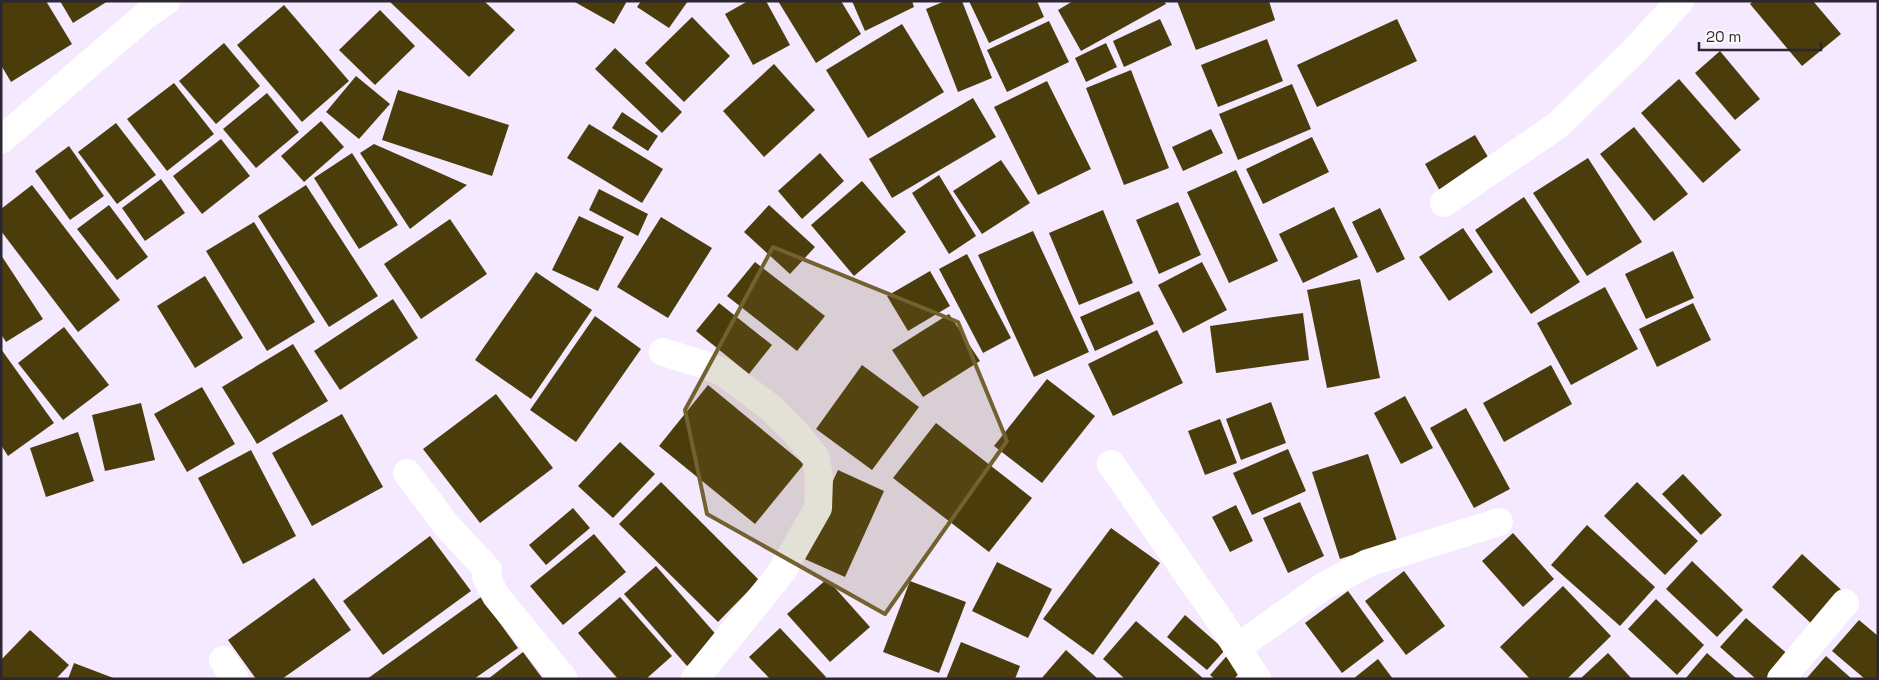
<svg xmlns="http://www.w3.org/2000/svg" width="1879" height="680" font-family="'Space Grotesk',sans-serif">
  <rect width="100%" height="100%" fill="#f4e9fe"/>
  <g fill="#4b3d0b">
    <polygon points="1,1 46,1 72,44 11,82 1,65"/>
    <polygon points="60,1 108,1 73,23"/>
    <polygon points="389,1 484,1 515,30 469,77"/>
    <polygon points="573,1 627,1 614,24"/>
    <polygon points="641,1 688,1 669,28 637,7"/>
    <polygon points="748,1 766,1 790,45 753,65 725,14"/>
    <polygon points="778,1 841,1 861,34 816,63"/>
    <polygon points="852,1 912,1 914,7 865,31"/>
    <polygon points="945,1 962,1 992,78 958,92 926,9"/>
    <polygon points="969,1 1037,1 1044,17 989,43"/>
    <polygon points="1073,1 1164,1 1166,4 1081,51 1058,10"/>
    <polygon points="1177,1 1269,1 1275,20 1196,50"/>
    <polygon points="1753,1 1813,1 1841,34 1802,66 1750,4"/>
    <polygon points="284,5 349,81 302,122 237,45"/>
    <polygon points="380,10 415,46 375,85 339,50"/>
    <polygon points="692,17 730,56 684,102 645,63"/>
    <polygon points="1160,19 1172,45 1124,67 1113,41"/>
    <polygon points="1397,19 1417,61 1317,107 1297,65"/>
    <polygon points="1049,21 1069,62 1007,92 987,50"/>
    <polygon points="902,24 944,92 868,138 826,70"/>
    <polygon points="1267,39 1283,81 1218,107 1201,65"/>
    <polygon points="224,43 260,86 216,124 179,81"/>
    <polygon points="1106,43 1117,67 1086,82 1075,58"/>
    <polygon points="615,48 682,112 662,133 595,69"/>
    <polygon points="1720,51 1760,99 1735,120 1695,73"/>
    <polygon points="774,64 815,110 764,157 723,111"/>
    <polygon points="1131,70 1169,168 1124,185 1086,88"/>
    <polygon points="356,76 390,104 359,139 326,112"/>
    <polygon points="1679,79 1741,150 1703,183 1641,113"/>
    <polygon points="1047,81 1091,169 1038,195 994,107"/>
    <polygon points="174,83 214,134 167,171 127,119"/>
    <polygon points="1292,84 1311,129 1238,160 1219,114"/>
    <polygon points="398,90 509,125 492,176 382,140"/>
    <polygon points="267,93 299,132 256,168 223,129"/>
    <polygon points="973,98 996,137 892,198 869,159"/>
    <polygon points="622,112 658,136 648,151 612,128"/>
    <polygon points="321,121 344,147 304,182 281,156"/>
    <polygon points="116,123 156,175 117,204 78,152"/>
    <polygon points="589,124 663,169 642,203 567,158"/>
    <polygon points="1634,127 1688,194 1654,221 1600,154"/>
    <polygon points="1211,129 1223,153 1183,171 1172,147"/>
    <polygon points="1475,135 1491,162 1440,191 1425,164"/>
    <polygon points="1312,137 1329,172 1263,204 1246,169"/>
    <polygon points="221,139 250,176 202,214 173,176"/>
    <polygon points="374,144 467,185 410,229 360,153"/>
    <polygon points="69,146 104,196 70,220 35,171"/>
    <polygon points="352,153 398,225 359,249 314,178"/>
    <polygon points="820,153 844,181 802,219 778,191"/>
    <polygon points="1588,158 1642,242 1587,276 1533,193"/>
    <polygon points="1001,160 1030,203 982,234 953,191"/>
    <polygon points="1236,170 1278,261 1229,283 1187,192"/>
    <polygon points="939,175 976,236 949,254 912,193"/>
    <polygon points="161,179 185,213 145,241 122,208"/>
    <polygon points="862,181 906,232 854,276 811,225"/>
    <polygon points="32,185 120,300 78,332 1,231 1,209"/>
    <polygon points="306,185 378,296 329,327 258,216"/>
    <polygon points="599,189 648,214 638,236 589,210"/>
    <polygon points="1524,197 1580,282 1531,314 1475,230"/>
    <polygon points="1178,202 1201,255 1159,274 1136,220"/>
    <polygon points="109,205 148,257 117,280 77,229"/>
    <polygon points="769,205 815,247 790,274 744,232"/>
    <polygon points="1334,207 1358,257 1303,283 1279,234"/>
    <polygon points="1380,208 1405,259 1377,273 1352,222"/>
    <polygon points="1103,210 1133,283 1079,305 1049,233"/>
    <polygon points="579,216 624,237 598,291 552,270"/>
    <polygon points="661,217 712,248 668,318 617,287"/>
    <polygon points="450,219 487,274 421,319 384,264"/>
    <polygon points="254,222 315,322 267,351 206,251"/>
    <polygon points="1463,228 1493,272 1449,301 1419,257"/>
    <polygon points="1033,231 1089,352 1034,377 978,255"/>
    <polygon points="1673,251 1694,298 1646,319 1625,274"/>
    <polygon points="967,254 1011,338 983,353 939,269"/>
    <polygon points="1,255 43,319 6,342 1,334"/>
    <polygon points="755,262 825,316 797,351 727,296"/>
    <polygon points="1202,262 1227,310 1183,333 1158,285"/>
    <polygon points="930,271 950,306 908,331 887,296"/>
    <polygon points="536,272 592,310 531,399 475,360"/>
    <polygon points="205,276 243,338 195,368 157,306"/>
    <polygon points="1360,279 1380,378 1327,388 1307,290"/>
    <polygon points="1605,287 1638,349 1571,385 1537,323"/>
    <polygon points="1139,291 1154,324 1095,351 1080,317"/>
    <polygon points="393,299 418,338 340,390 314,351"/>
    <polygon points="719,303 772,345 749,374 696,331"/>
    <polygon points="1693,303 1711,340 1657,367 1639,329"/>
    <polygon points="1303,313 1309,360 1216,373 1210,326"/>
    <polygon points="949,314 980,361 923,397 892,350"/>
    <polygon points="595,316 641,349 576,442 530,410"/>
    <polygon points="64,327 109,385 63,420 18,363"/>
    <polygon points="1157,330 1183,383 1113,416 1088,364"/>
    <polygon points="293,344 328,401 257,444 222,387"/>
    <polygon points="1,349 54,423 8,456 1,445"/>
    <polygon points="862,365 919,407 872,470 816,429"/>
    <polygon points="1551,365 1572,404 1504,442 1483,403"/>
    <polygon points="1047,379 1095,416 1042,483 994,446"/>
    <polygon points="708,385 804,464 755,524 659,446"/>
    <polygon points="202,387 235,444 187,472 154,414"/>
    <polygon points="496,394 553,468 480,523 423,449"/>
    <polygon points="1405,396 1433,448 1401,464 1374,413"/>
    <polygon points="1271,402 1286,443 1241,460 1226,419"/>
    <polygon points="141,403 155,460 105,471 92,415"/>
    <polygon points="1466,408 1510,489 1474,508 1430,428"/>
    <polygon points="342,414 383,487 312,526 272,453"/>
    <polygon points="1220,419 1237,463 1205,475 1188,431"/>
    <polygon points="936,423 1032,498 989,552 893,478"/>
    <polygon points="78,432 94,481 46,497 30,448"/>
    <polygon points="620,442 655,474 613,518 578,486"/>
    <polygon points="1288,449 1306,491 1252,515 1233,473"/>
    <polygon points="251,450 296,536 243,564 198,478"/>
    <polygon points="1368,454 1397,541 1340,559 1312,472"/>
    <polygon points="838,470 884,491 845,577 798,556"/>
    <polygon points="1683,474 1722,515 1701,535 1662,494"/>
    <polygon points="661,482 759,580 718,622 619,524"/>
    <polygon points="1637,482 1698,541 1665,575 1604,516"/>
    <polygon points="1300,502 1324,556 1288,573 1263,518"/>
    <polygon points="1236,505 1253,541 1230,552 1212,517"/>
    <polygon points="573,508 590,528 546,565 529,545"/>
    <polygon points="1587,525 1655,587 1620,626 1551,565"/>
    <polygon points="1111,528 1160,563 1093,655 1043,619"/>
    <polygon points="1513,533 1554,579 1523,607 1482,561"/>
    <polygon points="594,534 626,572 563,625 530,586"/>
    <polygon points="430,536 471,591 383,655 343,601"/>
    <polygon points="1802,554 1848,596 1817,629 1772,587"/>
    <polygon points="1692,561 1743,610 1717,637 1666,589"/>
    <polygon points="997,562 1052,589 1028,638 972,611"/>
    <polygon points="656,566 719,638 687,666 624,594"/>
    <polygon points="1404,571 1445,626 1406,655 1365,601"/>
    <polygon points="314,578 351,630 282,679 256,679 228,640"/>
    <polygon points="827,579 870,627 830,662 787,614"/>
    <polygon points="910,581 966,602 939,673 883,652"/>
    <polygon points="1563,586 1611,636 1567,679 1530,679 1500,647"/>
    <polygon points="1348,591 1384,641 1342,673 1305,623"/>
    <polygon points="481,597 518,648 474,679 367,679"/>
    <polygon points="620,597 672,656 646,679 618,679 578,633"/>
    <polygon points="1656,599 1704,645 1677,675 1628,629"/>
    <polygon points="1185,615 1225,650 1207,670 1167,637"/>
    <polygon points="1746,618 1791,657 1772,679 1756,679 1720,647"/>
    <polygon points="1859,620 1878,636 1878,679 1865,679 1832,651"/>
    <polygon points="1136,621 1204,679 1125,679 1103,659"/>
    <polygon points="780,628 826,677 824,679 770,679 749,657"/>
    <polygon points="30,630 69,665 56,679 1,679 1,660"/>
    <polygon points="961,642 1020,666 1015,679 946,679"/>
    <polygon points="1066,650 1098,679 1041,679"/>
    <polygon points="1231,651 1247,664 1234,679 1215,679 1210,675"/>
    <polygon points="523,652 543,679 488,679"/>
    <polygon points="1608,653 1632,679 1580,679"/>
    <polygon points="1707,653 1737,679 1685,679"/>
    <polygon points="1826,656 1852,679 1806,679"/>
    <polygon points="1378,659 1393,679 1353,679"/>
    <polygon points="74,663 116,679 68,679"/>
  </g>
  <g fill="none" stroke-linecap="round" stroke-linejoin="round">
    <g stroke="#fff" stroke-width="28">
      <polyline points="1,140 146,15 166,1"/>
      <polyline points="1444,203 1558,125 1633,52 1680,1"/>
      <polyline points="663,352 708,366 724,373 770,407 797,434 816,458 819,478 818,508 781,573 695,679"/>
      <polyline points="1111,464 1221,622 1257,679"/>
      <polyline points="407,473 447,526 488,570 486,577 496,596 564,679"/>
      <polyline points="1237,648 1324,586 1368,563 1499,522"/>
      <polyline points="223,660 235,679"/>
      <polyline points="1781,679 1845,603"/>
    </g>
  </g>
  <path fill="#736230" fill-opacity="0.2" stroke="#736230" stroke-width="4" stroke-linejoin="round" d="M773,247L958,322L1007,441L885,614L707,514L685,410Z"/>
  <rect width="1879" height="680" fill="none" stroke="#2d2633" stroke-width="5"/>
  <path d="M1699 42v8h122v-8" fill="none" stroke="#2d2633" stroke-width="2.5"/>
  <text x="1706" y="42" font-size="15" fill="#2d2633" stroke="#fbfbfb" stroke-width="4" paint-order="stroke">20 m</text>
</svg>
